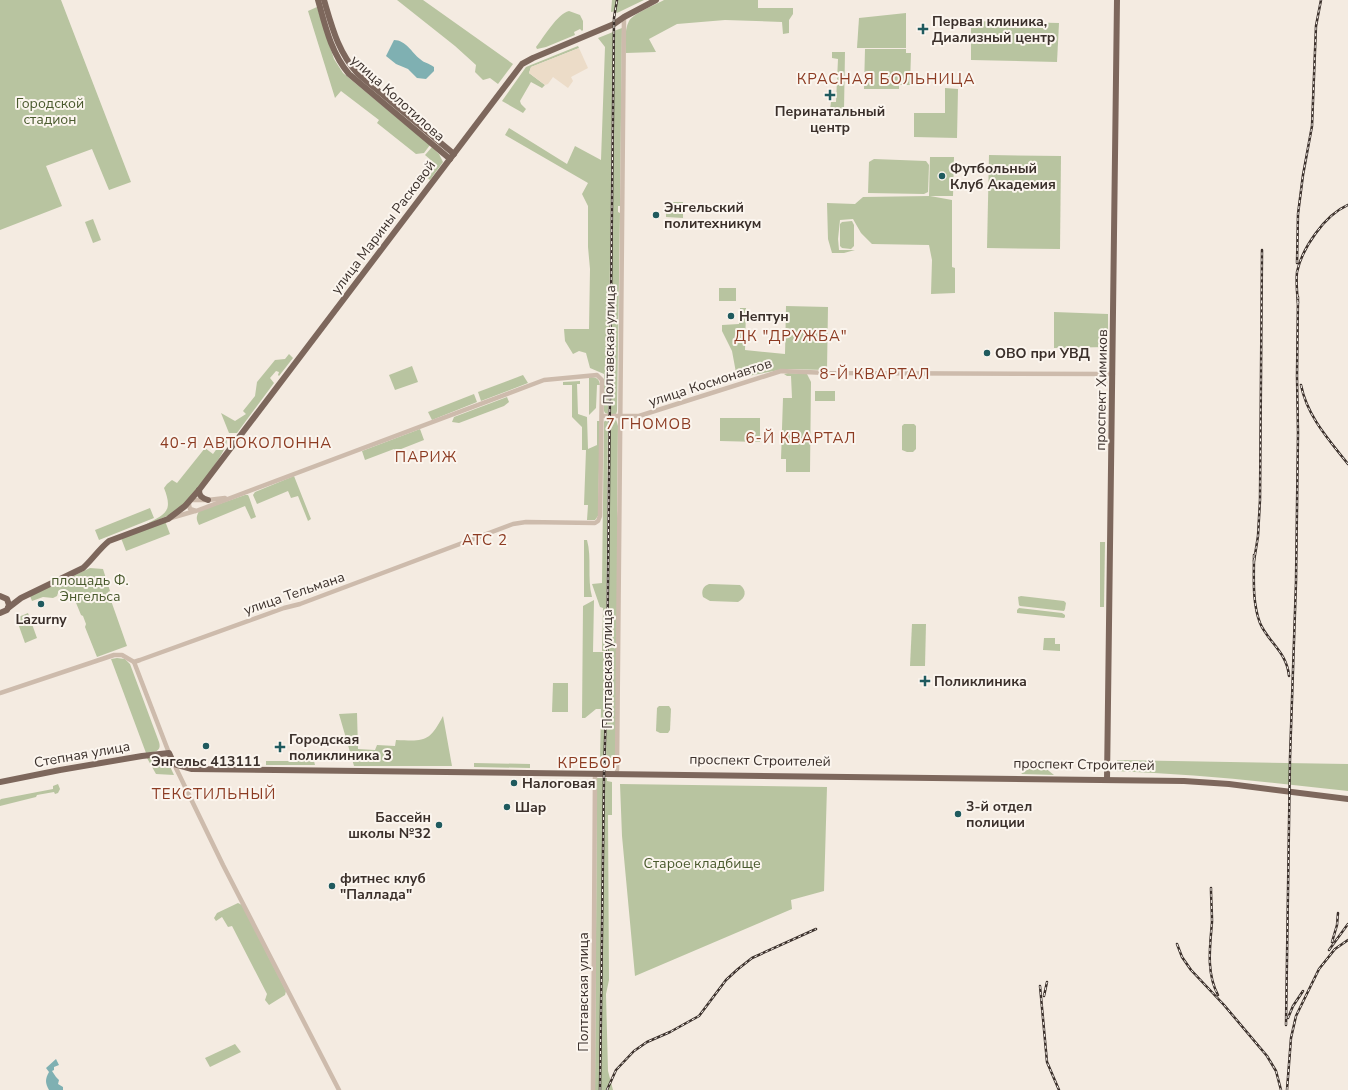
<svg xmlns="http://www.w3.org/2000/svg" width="1348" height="1090" font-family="'Nunito Sans',sans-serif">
  <rect width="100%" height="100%" fill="#f4ebe1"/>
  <g fill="#b8c4a0">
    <polygon points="0,0 61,0 131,182 109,190 92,149 46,166 62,206 0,230"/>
    <polygon points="397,0 423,0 513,64 498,84 490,78 483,80 475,72 476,65 455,46"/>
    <polygon points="612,0 644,0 617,13 616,11 611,12"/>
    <path d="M664,0H758V8H793V14L789,20V33L783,34L782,22L725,20L677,24L649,39L656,52L626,53C626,43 624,30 629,21C634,13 655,5 664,0Z"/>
    <polygon points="317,7 334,59 343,73 430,145 424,153 416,154 377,123 379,120 341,91 335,98 308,11"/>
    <path d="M569,11L580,15L583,21V30L582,31L580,29L574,32L575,35L546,47L537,49L536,47C544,37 557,14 569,11Z"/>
    <polygon points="906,13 906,48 857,48 859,18"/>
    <polygon points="971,21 1059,23 1057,62 971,60"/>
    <polygon points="622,28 620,206 618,206 618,212 620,213 617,411 616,414 610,414 614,31"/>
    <polygon points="613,32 608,414 605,413 604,411 604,374 590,368 586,353 579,351 573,354 565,341 564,329 589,329 590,269 588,247 588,206 582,194 588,183 505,135 509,128 567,164 575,146 601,160 605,47 598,38"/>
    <polygon points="578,46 579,48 531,67 529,73 545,85 542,88 531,82 520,101 521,104 526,109 523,113 502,101 526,67"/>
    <polygon points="865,49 906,49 906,53 911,53 910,85 899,85 899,89 864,89"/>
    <polygon points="832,52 845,52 844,110 830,110 831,102 836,102 838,59 832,58"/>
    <polygon points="945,88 958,89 957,138 914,137 914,113 945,113"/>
    <polygon points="432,147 439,154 443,162 430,180 422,173 432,161 425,155"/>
    <polygon points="989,155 1061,156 1060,249 987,248"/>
    <polygon points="930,157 954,157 953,196 929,196"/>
    <polygon points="874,159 926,161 929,165 928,192 924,194 868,193 869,162"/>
    <polygon points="930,196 952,200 952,267 955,268 955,293 931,294 932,260 929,245 872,244 861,233 853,219 840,220 838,239 831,239 838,239 839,250 855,250 844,253 832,253 828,239 827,203 855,204 863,197"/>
    <polygon points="672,202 683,202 683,218 666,217 666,205 672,205"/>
    <polygon points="93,219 101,240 93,243 85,222"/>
    <polygon points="852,221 854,225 854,246 851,249 842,248 840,246 840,224 842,222"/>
    <rect x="719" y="288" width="17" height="13"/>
    <polygon points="786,306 828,307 827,370 785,369 737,378 732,351 722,331 722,325 739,324 740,308 746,308 745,350 785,354"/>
    <polygon points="1054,312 1108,314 1108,347 1054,348"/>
    <polygon points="289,354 293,358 279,376 278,375 279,372 276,371 270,378 274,383 237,433 229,433 221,413 235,421 246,414 243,411 255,396 257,382 275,360 285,359"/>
    <polygon points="412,366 418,382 395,390 389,375"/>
    <polygon points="788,373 807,374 811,382 810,472 786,472 786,459 781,459 783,398 792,398 791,376 787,376 784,374"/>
    <polygon points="523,375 528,383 481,401 478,392"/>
    <path d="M589,377C596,377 599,378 600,385H597L596,408L589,415Z"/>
    <polygon points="580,381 580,384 577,384 578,414 587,417 588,449 597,445 597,421 600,421 598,516 595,520 587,520 588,505 584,505 586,450 582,450 582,427 572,417 572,385 563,385 563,382"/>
    <rect x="815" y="391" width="20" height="10"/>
    <polygon points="474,394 477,402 432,420 428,412"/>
    <polygon points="507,397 509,402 504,406 459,423 452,422 454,417"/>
    <polygon points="720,418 760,418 760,442 720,441"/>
    <polygon points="606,419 608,419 606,651 602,651 603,608 600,607 592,584 602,583 604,422"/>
    <polygon points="610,419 616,419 618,426 617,511 618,518 616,758 606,758"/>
    <polygon points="904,424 914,424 916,426 916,449 913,452 907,452 902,450 902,426"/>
    <polygon points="420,429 424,440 396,451 394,449 365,460 362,451"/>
    <path d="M226,436C227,440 227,442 226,445C222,458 191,498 181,507C170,516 158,520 145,525C164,514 174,513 164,488L167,484L172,480L177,483L205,448L213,454Z"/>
    <polygon points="294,476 311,519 308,521 298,496 291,498 288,491 257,504 253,495 255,492"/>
    <path d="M245,495H248L249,497L256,517L251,519L245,506L199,525C196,519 196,517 199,511Z"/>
    <polygon points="150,508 154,518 99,540 95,530"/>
    <polygon points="165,521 170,534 126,551 121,538"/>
    <path d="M584,540H587C592,558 587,578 592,597H584Z"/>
    <polygon points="1100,542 1105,542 1104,607 1100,607"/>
    <polygon points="90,568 103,569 110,591 108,592 127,646 97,657 85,627 86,624 83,616 81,615 72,593 64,589 59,590 57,596 53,598 43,597 32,601 30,596"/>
    <path d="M709,584L740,585C747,590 746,598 738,602L710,601L703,597C701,591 703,586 709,584Z"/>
    <polygon points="1021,596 1064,601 1066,603 1065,609 1064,611 1020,606 1019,605 1018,597"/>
    <polygon points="594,600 593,652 606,652 604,759 600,759 601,709 596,709 585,718 582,718 583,606"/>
    <polygon points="1019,608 1062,613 1065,615 1065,617 1064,618 1017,613 1017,610"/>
    <polygon points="28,613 37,638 25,643 16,618"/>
    <polygon points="912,624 926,624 925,666 910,666"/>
    <polygon points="1044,638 1055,638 1055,644 1060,644 1060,651 1043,650"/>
    <path d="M117,658L125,659L130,664L159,742C162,752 154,752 146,753L111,659Z"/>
    <polygon points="553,683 568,683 568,712 552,712"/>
    <polygon points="659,706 669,706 671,709 670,730 668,733 660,733 656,731 657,708"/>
    <path d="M357,713L358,749L375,750L377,745L395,746L396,740C424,741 429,743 443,716L452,766H354L339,714Z"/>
    <polygon points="155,757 161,757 167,760 174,775 156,774 147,758"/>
    <path d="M1117,760L1348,764V791C1270,782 1193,774 1115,771Z"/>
    <polygon points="266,761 314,761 315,765 266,765"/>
    <polygon points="474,763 530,764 530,768 474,767"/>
    <polygon points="1031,767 1044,767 1054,775 1021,774"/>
    <polygon points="597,778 607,778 607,781 612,782 612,815 608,815 609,980 606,994 608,1071 613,1090 595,1090"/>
    <polygon points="58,784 60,789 58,793 55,794 54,792 37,795 36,797 0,806 0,800 1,799 53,789 53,786"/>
    <polygon points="620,784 827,787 824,891 791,900 792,909 635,976 622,836"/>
    <polygon points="238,903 242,905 286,991 285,995 269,1005 265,1000 267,994 232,926 228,927 222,917 216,921 214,918 217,913"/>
    <polygon points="235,1044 241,1052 210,1067 205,1058"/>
  </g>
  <polygon fill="#ecdcc8" points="579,48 588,68 571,77 573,81 568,88 553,77 548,84 545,85 529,73 531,67"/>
  <g fill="#7fb0b2">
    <path d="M394,40C406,40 412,53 420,59C424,63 429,63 434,67V71L426,79L417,78L408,69L396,64L386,56Z"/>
    <path d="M56,1059L59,1065L54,1067V1070L52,1071L56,1077L59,1080L58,1084L63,1087V1090H49C45,1083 45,1079 49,1072L46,1068Z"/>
  </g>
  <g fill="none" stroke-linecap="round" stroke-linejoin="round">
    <g stroke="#cdbbac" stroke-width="4.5">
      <polyline points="602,416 639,416 781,371 828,373 1113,374"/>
      <polyline points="191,500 208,500 225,498"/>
      <polyline points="171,518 195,511"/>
      <polyline points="134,662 169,753"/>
      <polyline points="0,693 114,655 122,655 134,662 140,660 284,608 300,604 513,524 526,522 595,523 598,521 600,516 602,380 597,375 544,380 196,511 190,509 189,505 189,502"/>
      <polyline points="174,764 223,865 339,1090"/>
      <polyline points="617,770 624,17"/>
      <polyline points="593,1090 595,774"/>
    </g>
    <g stroke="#7d675c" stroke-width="6">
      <path d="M318,0C325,25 331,53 349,74L450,159"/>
      <path d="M324,0C332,27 338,52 358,74L454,154"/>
      <path d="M199,490C199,496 202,498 208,500"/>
      <polyline points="0,596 7,599 9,605 7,610 0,613"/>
      <path d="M8,608L21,598L83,568C92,560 99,549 109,541L168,519L185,506L199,490L522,64L533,58L614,24L624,17L656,0"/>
      <polyline points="1107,780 1117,0"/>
      <polyline points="0,782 60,770 142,756 169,753 174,764 192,769 1184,781 1229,784 1348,799"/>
    </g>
    <defs>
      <g id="rail">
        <polyline points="1297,263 1298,214 1303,175 1312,126 1316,26 1321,0"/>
        <path d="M1298,303C1297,293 1296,282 1297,272C1302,248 1325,215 1348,205"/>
        <path d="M1301,385C1307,416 1329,440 1348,464"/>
        <path d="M1254,555C1254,577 1252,602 1260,623C1268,642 1287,652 1289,676"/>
        <polyline points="1254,561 1258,536 1260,500 1262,250"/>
        <path d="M1211,888C1211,899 1212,911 1212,922C1210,946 1206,973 1218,995"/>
        <polyline points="1332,942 1337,925 1338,913"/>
        <polyline points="1177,944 1182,957 1191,970 1224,1005 1267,1056 1276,1071 1281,1090"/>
        <polyline points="1329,950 1348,924"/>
        <polyline points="1040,986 1047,1062 1059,1090"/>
        <polyline points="1044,996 1047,982"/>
        <polyline points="1288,1018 1293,1006 1303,991"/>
        <polyline points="1286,1025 1290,758 1296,582 1298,433 1297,376 1298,297"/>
        <polyline points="600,1090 604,775 607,675 614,18 617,0"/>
        <polyline points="607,1090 616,1070 634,1051 647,1042 670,1032 699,1016 726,980 738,969 752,958 816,929"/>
        <polyline points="1287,1090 1291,1038 1296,1016 1319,969 1335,949 1348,940"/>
      </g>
    </defs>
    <use href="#rail" stroke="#3b302b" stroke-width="2.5"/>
    <use href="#rail" stroke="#fbf5ee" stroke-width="1" stroke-dasharray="3" stroke-linecap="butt"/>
  </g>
  <g fill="#1f5a5e" stroke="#fbf5ee" stroke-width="1.5">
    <path d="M921 23h4v4h4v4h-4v4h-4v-4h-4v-4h4z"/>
    <path d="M828 89h4v4h4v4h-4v4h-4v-4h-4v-4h4z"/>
    <circle cx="942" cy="176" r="4"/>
    <circle cx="656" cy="215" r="4"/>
    <circle cx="731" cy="316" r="4"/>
    <circle cx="987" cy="353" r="4"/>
    <circle cx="41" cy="604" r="4"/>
    <path d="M923 675h4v4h4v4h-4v4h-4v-4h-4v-4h4z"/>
    <circle cx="206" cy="746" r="4"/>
    <path d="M278 741h4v4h4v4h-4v4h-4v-4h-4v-4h4z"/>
    <circle cx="514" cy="783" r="4"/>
    <circle cx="507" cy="807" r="4"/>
    <circle cx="958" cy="814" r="4"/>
    <circle cx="439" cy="825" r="4"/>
    <circle cx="332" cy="886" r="4"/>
  </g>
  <g text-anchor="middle" stroke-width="4" stroke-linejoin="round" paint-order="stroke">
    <g font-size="14" font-weight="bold" fill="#3b302b" stroke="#fbf5ee" text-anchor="start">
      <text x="932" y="26">Первая клиника,<tspan x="932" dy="16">Диализный центр</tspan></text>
      <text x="830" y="116" text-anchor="middle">Перинатальный<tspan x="830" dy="16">центр</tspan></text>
      <text x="950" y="173">Футбольный<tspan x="950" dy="16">Клуб Академия</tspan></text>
      <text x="664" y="212">Энгельский<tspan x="664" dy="16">политехникум</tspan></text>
      <text x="739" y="321">Нептун</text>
      <text x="995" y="358">ОВО при УВД</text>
      <text x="41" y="624" text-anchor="middle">Lazurny</text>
      <text x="934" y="686">Поликлиника</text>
      <text x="289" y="744">Городская<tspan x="289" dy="16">поликлиника 3</tspan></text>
      <text x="206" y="766" text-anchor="middle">Энгельс 413111</text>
      <text x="522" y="788">Налоговая</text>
      <text x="966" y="811">3-й отдел<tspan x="966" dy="16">полиции</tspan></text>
      <text x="515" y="812">Шар</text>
      <text x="431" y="822" text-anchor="end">Бассейн<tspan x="431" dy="16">школы №32</tspan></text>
      <text x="340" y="883">фитнес клуб<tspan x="340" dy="16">"Паллада"</tspan></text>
    </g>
    <g font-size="14" fill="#3b302b" stroke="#fbf5ee">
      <text transform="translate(398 98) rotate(42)" y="5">улица Колотилова</text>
      <text transform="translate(383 227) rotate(-53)" y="5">улица Марины Расковой</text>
      <text transform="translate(609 345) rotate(-89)" y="5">Полтавская улица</text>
      <text transform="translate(710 382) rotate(-18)" y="5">улица Космонавтов</text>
      <text transform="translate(1101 390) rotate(-89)" y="5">проспект Химиков</text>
      <text transform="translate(294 593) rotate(-19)" y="5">улица Тельмана</text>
      <text transform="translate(607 669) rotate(-90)" y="5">Полтавская улица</text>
      <text transform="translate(82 754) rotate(-10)" y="5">Степная улица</text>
      <text transform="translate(760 760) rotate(1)" y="5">проспект Строителей</text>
      <text transform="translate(1084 764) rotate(1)" y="5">проспект Строителей</text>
      <text transform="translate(583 992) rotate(-90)" y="5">Полтавская улица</text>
    </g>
    <g font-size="14" fill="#4a5a2e" stroke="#fbf5ee">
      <text x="50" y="108">Городской<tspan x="50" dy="16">стадион</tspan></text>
      <text x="90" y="585">площадь Ф.<tspan x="90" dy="16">Энгельса</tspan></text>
      <text x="702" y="868">Старое кладбище</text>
    </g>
    <g font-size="15" letter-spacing="1" fill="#8c3b22" stroke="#fbf5ee">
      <text x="886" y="84">КРАСНАЯ БОЛЬНИЦА</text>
      <text x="791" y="341">ДК "ДРУЖБА"</text>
      <text x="875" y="379">8-Й КВАРТАЛ</text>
      <text x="649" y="429">7 ГНОМОВ</text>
      <text x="801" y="443">6-Й КВАРТАЛ</text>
      <text x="246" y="448">40-Я АВТОКОЛОННА</text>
      <text x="426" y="462">ПАРИЖ</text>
      <text x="485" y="545">АТС 2</text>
      <text x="590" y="768">КРЕБОР</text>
      <text x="214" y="799">ТЕКСТИЛЬНЫЙ</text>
    </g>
  </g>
</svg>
